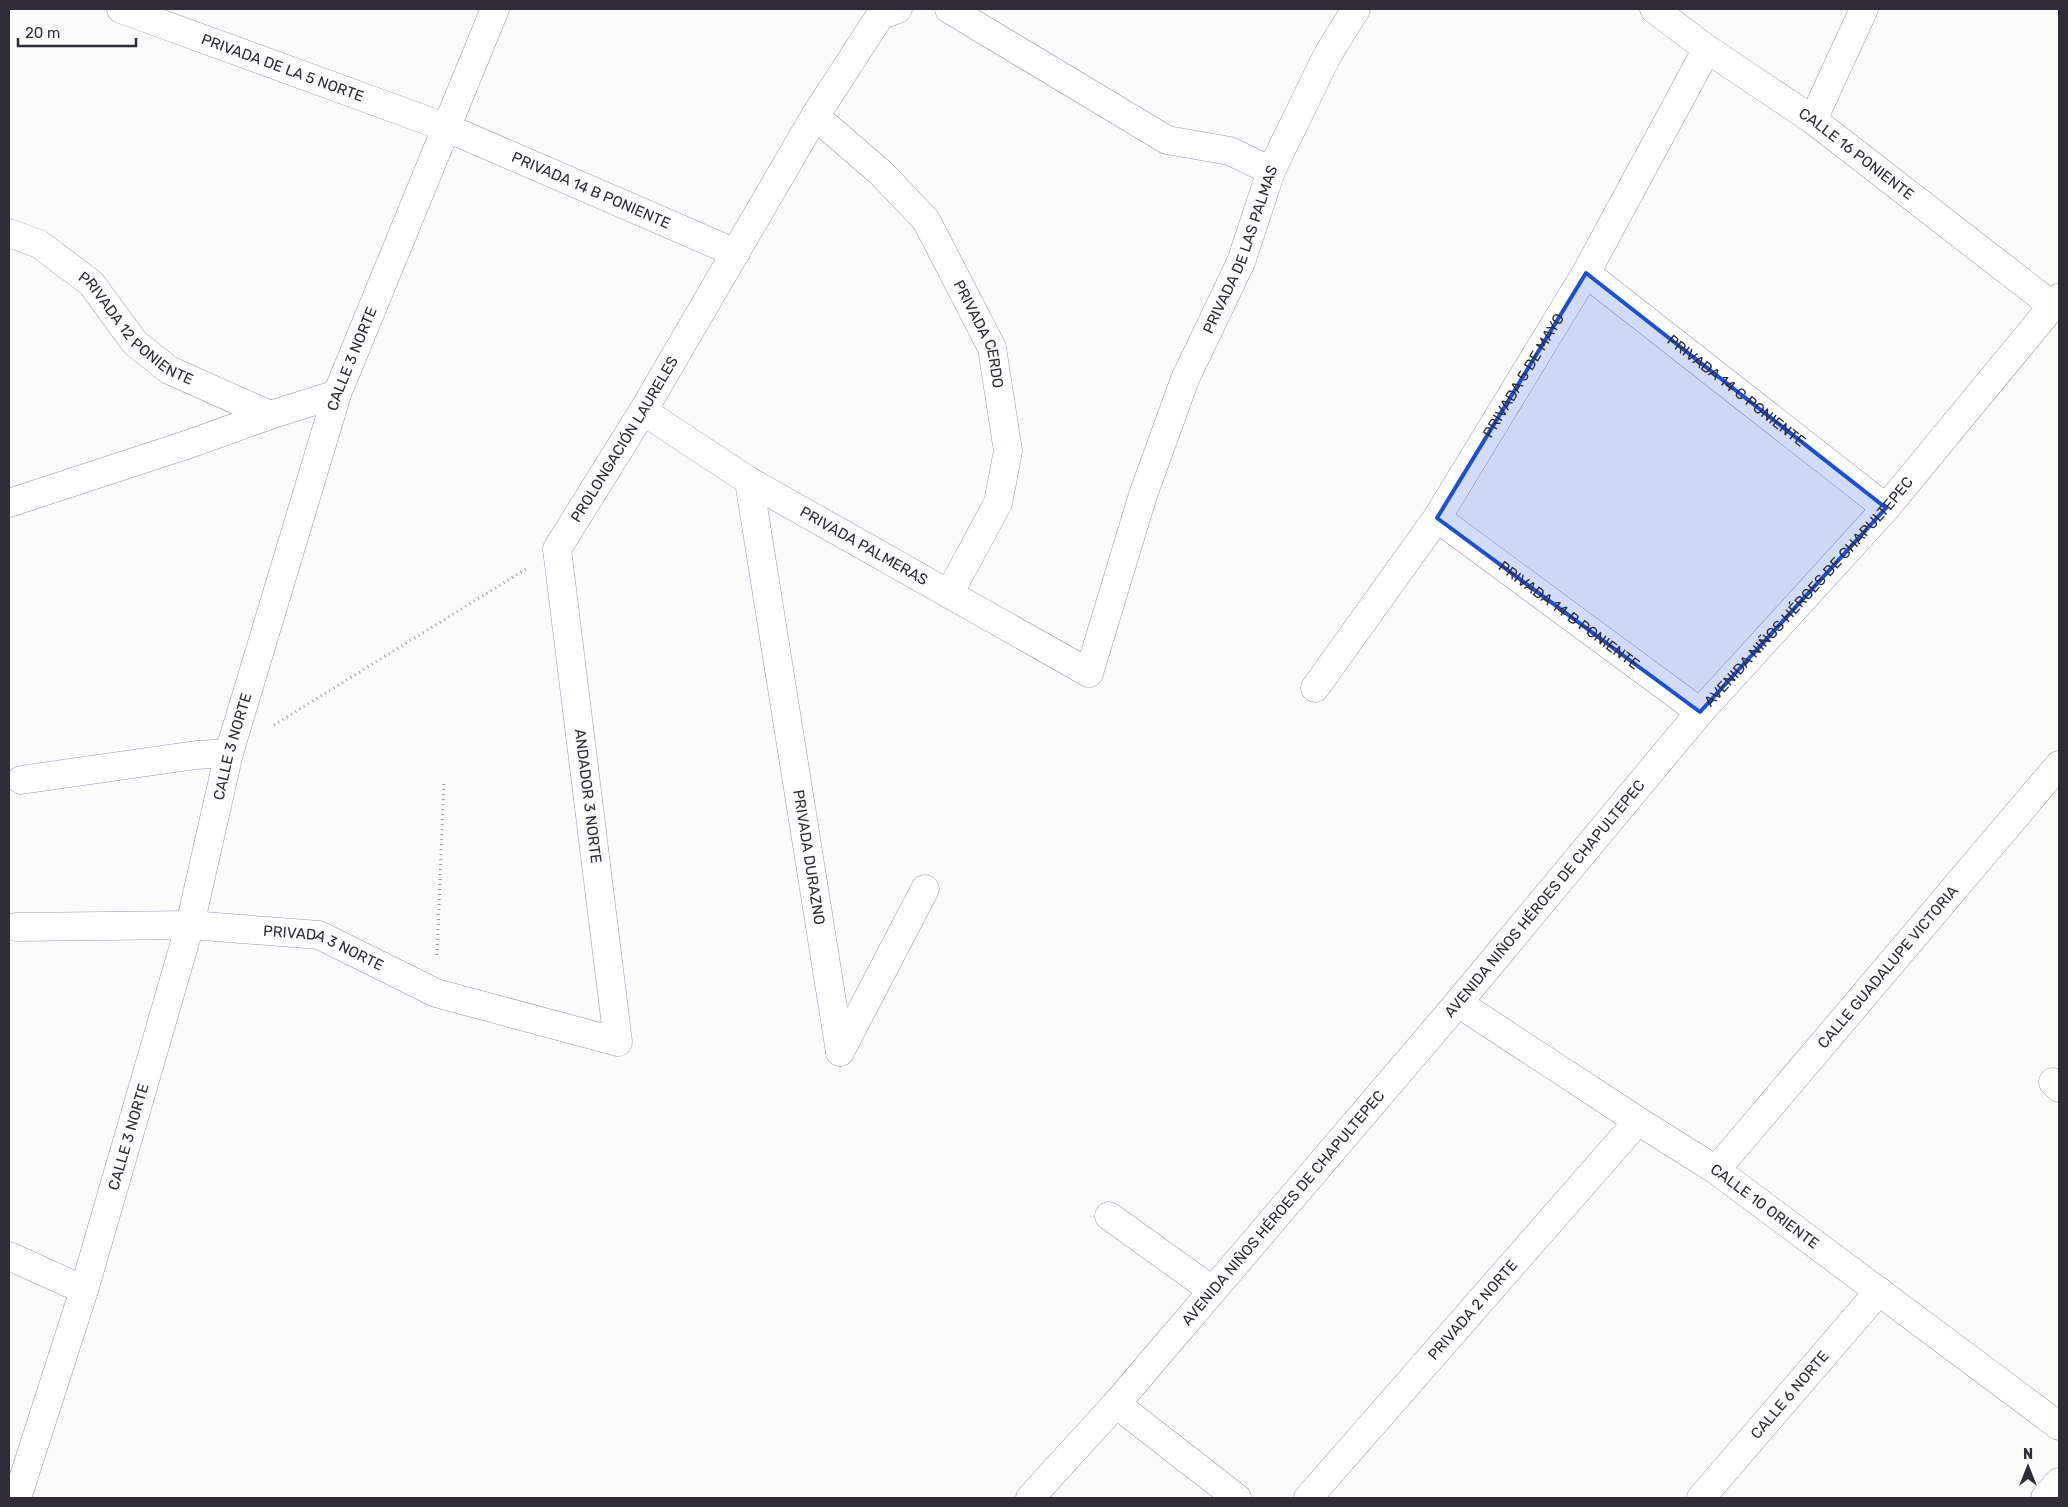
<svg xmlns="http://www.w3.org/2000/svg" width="2068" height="1507" font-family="Rubik,sans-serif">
  <rect width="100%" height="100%" fill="#fbfbfb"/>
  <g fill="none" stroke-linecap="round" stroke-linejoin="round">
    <defs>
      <g id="street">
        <path id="s1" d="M121,9L445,127L736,253"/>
        <polyline points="949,9 1167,140 1230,151 1271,171"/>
        <path id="s2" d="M1654,9L1707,49L1813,120L2053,306"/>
        <path id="s3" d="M815,116L881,173L926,220L992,348L1008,451L998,503L949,594"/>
        <polyline points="1813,120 1864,9"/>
        <path id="s4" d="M9,233L39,244L91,283L135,343L169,370L270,415"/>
        <path id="s5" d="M1586,273L1886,508"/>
        <path id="s6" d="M643,411L749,481L1089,673L1143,495L1185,379L1241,262L1271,171L1328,54L1356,9"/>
        <path id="s7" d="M749,481L840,1052"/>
        <polyline points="9,503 189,444 270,415 337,394"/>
        <path id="s8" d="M1437,518L1700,712"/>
        <path id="s9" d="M1315,688L1437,518L1586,273L1707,49"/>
        <polyline points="21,780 196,755 229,753"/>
        <path id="s10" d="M16,927L190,925L319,935L436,993L618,1042L557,549L643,411L815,116L880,16L898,9"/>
        <path id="s11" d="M1458,1003L1638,1121L1716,1170L2059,1426"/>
        <polyline points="840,1052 925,889"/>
        <polyline points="2053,1082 2059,1088"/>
        <path id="s12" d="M1716,1170L2059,765"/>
        <polyline points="1109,1216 1212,1290"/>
        <polyline points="9,1256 84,1290"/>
        <polyline points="1116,1404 1237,1498"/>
        <path id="s13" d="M17,1498L84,1290L190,925L229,753L337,394L495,9"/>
        <path id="s14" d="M1030,1498L1116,1404L1458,1003L1700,712L1886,508L2059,298"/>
        <path id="s15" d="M1308,1498L1638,1121"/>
        <path id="s16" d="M1701,1498L1879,1291"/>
        <polyline points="2045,1498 2059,1482"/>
      </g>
    </defs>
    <use href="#street" stroke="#9c92b1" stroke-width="29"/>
    <g stroke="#9a989e" stroke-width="3" stroke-dasharray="1 4" stroke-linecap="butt">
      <polyline points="274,725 526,569"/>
      <polyline points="437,955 444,781"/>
    </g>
    <use href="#street" stroke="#fff" stroke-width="28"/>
  </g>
  <path fill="#1d4ed8" fill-opacity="0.2" stroke="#1d4ed8" stroke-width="4" stroke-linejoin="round" d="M1586,273L1886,508L1700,712L1437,518Z"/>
  <g text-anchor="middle" stroke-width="4" stroke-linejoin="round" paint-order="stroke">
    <g font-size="15" fill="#2f2b37" stroke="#fbfbfb">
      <text dy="5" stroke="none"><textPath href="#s1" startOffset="172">PRIVADA DE LA 5 NORTE</textPath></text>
      <text dy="5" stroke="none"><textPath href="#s2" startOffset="249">CALLE 16 PONIENTE</textPath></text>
      <text dy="5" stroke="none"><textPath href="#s1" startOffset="504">PRIVADA 14 B PONIENTE</textPath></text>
      <text dy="5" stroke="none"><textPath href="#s6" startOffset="968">PRIVADA DE LAS PALMAS</textPath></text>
      <text dy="5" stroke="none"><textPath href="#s4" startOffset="162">PRIVADA 12 PONIENTE</textPath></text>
      <text dy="5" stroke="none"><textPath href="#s3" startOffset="279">PRIVADA CERDO</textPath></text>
      <text dy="5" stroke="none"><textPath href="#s13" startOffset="1188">CALLE 3 NORTE</textPath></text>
      <text dy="5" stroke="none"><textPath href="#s9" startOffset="376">PRIVADA 5 DE MAYO</textPath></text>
      <text dy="5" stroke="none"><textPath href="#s5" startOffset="191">PRIVADA 14 C PONIENTE</textPath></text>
      <text dy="5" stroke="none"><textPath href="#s10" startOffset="1248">PROLONGACIÓN LAURELES</textPath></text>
      <text dy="5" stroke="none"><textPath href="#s6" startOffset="259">PRIVADA PALMERAS</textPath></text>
      <text dy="5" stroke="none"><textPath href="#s14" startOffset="1195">AVENIDA NIÑOS HÉROES DE CHAPULTEPEC</textPath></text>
      <text dy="5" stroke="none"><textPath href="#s8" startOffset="164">PRIVADA 14 B PONIENTE</textPath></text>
      <text dy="5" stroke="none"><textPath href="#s13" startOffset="782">CALLE 3 NORTE</textPath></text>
      <text transform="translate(588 796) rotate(83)" y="5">ANDADOR 3 NORTE</text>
      <text dy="5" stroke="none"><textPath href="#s7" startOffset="381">PRIVADA DURAZNO</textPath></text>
      <text dy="5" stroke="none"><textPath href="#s14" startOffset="790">AVENIDA NIÑOS HÉROES DE CHAPULTEPEC</textPath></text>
      <text dy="5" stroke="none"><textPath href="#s10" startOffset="311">PRIVADA 3 NORTE</textPath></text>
      <text dy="5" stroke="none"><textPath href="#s12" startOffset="266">CALLE GUADALUPE VICTORIA</textPath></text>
      <text dy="5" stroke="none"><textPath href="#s13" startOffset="378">CALLE 3 NORTE</textPath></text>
      <text dy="5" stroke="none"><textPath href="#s11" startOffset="368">CALLE 10 ORIENTE</textPath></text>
      <text dy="5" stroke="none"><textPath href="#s14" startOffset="385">AVENIDA NIÑOS HÉROES DE CHAPULTEPEC</textPath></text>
      <text dy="5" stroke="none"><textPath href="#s15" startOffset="250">PRIVADA 2 NORTE</textPath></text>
      <text dy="5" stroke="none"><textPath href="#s16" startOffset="136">CALLE 6 NORTE</textPath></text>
    </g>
  </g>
  <rect width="2068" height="1507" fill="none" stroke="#2f2b37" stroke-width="20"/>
  <g transform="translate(2028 1467)" stroke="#fbfbfb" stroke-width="4" paint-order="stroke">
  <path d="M0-4L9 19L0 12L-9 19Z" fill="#2f2b37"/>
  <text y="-8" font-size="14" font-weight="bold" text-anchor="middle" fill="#2f2b37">N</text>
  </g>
  <path d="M18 38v8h118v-8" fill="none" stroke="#2f2b37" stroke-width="2.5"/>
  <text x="25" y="38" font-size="15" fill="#2f2b37" stroke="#fbfbfb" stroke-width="4" paint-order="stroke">20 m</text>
</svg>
